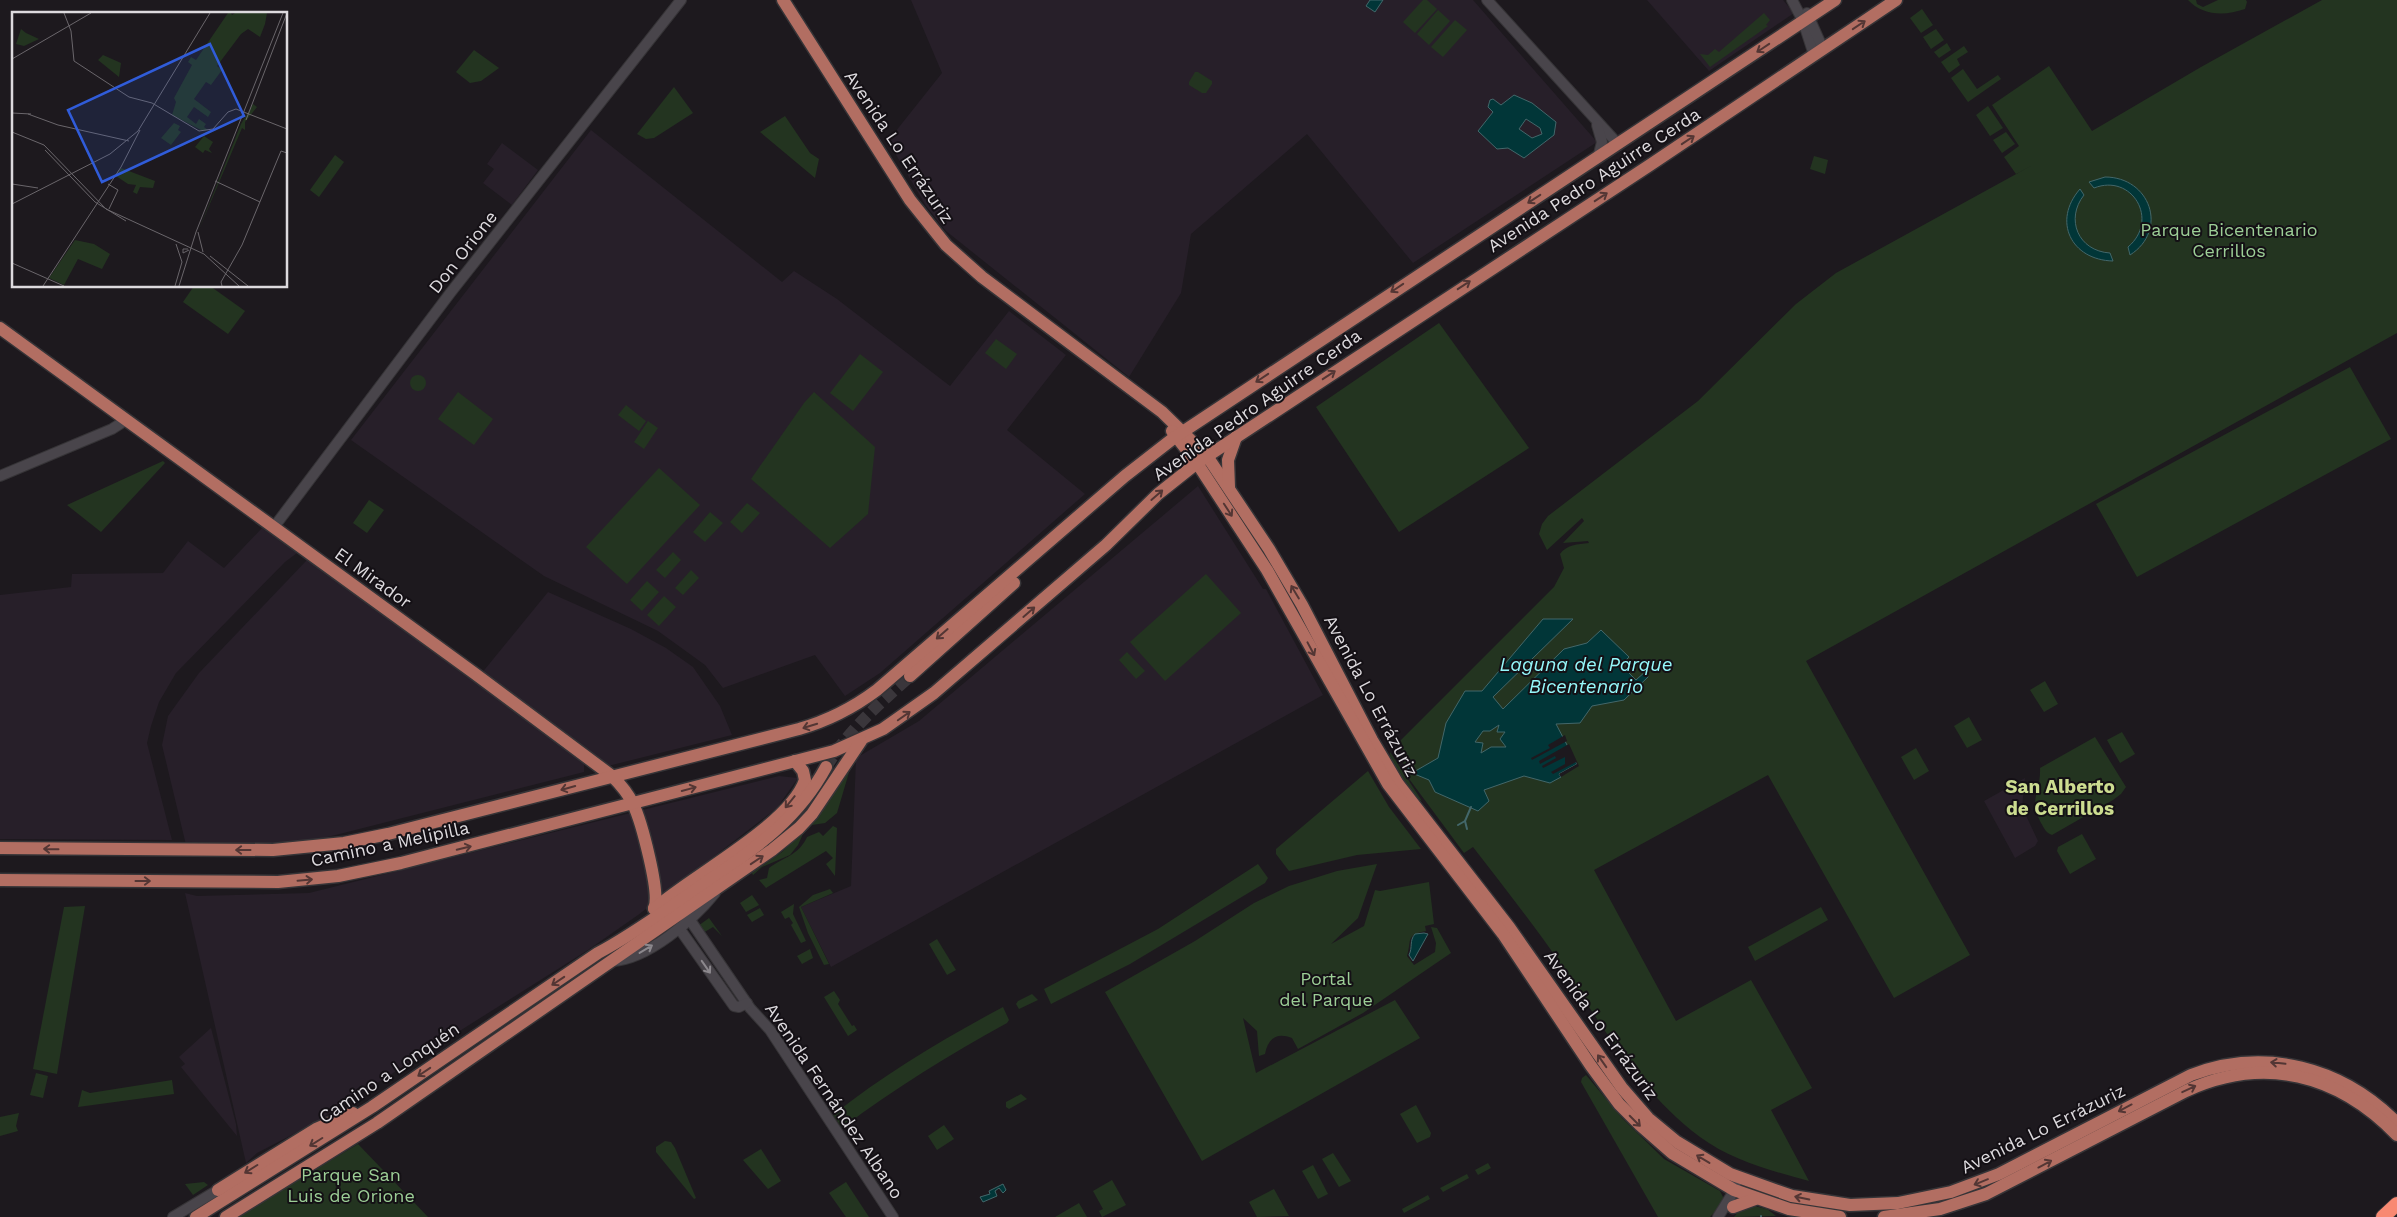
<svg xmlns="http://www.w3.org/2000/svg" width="2397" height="1217" font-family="'Work Sans',sans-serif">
  <rect width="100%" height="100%" fill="#1d191e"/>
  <g fill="#271f29">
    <polygon points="911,0 1473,0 1597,142 1413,263 1307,134 1191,234 1181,293 1129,377 946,231 926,206 888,141 942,73"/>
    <polygon points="1647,0 1783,0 1794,13 1709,71"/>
    <polygon points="591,130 782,282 794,271 837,299 950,386 1009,311 1066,355 1007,430 1085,494 880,673 845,696 815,655 723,688 705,665 658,631 544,576 351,440"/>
    <polygon points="502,143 538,170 512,205 483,183 494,169 487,164"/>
    <polygon points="1198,486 1263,589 1266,589 1323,695 831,967 801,907 851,886 856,758 919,721"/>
    <polygon points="262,528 297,553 285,562 176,673 159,702 151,726 147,743 172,840 0,839 0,595 71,587 72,574 163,573 188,541 224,568"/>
    <polygon points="307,560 584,758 584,772 300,844 186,845 162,745 168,716 199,673"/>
    <polygon points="548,592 631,629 666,648 693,667 720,706 732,735 608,766 481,674"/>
    <polygon points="779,776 798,778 777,808 638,915 588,950 309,1126 257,1153 246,1163 185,893 197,896 309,893"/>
    <polygon points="2025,778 2022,807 2038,841 2035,846 2015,858 1984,801"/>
    <polygon points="211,1028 236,1124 237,1136 181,1067 185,1064 179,1057"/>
  </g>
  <g fill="#233420">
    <polygon points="1423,0 1427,0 1437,9 1415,33 1403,22"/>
    <path d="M2188,0H2196L2197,4L2203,7L2218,0H2246L2247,2L2245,9C2225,16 2203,16 2188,0Z"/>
    <path d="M2322,0H2397V333L1806,661L1970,955L1894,998L1768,775L1594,870L1676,1021L1751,980L1812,1088L1771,1110L1809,1181C1772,1171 1731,1160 1700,1137C1640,1092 1603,1027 1562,966C1534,925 1503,886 1473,847L1464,853L1404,772L1403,756L1405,755L1398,743L1554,587L1564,568L1560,554C1566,545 1578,544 1589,543L1588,541L1563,543L1584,521L1582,518L1547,550L1539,534L1542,524L1548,516L1698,401L1796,304L1836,273L2049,156L2016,174L2004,157L2019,146L1992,105L2049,66L2092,131L2201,67Z"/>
    <polygon points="1922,9 1933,25 1921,33 1910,18"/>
    <polygon points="1438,10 1450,21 1429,45 1417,34"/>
    <polygon points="1764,13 1770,20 1766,25 1768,26 1710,67 1700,54 1708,55 1715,49 1719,52"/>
    <polygon points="1455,20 1467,30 1443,57 1431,47"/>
    <polygon points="1936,29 1944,40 1931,49 1923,37"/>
    <polygon points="1947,43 1951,50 1939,58 1934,52"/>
    <polygon points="1964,46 1968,52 1957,59 1960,65 1949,73 1941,62"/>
    <polygon points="474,50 499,68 481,81 470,83 456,72"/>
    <polygon points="1963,69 1977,89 1998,75 2001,79 1968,102 1951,78"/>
    <polygon points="1195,72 1198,72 1212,81 1212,84 1206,93 1202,93 1189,85 1189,82"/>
    <polygon points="674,87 693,113 654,138 646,139 637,134"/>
    <polygon points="1988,106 2003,128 1990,136 1976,115"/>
    <polygon points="785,116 810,153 819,159 815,178 760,132"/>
    <polygon points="2006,132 2015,144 2002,153 1993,140"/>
    <polygon points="335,155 344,162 319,197 310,190"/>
    <polygon points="1814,156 1828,160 1825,174 1810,169"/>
    <polygon points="194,286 210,286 245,311 228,334 183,302"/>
    <polygon points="1439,323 1529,448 1399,532 1316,407"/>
    <polygon points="996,339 1017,354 1006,369 985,353"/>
    <polygon points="860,354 883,372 853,411 830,393"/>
    <polygon points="2350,367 2391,439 2137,577 2096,504"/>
    <circle cx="418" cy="383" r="8"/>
    <polygon points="458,392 493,419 474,445 438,419"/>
    <polygon points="814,392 875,447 868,514 830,548 751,479 804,403"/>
    <polygon points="626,405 646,421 639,431 618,415"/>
    <polygon points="648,421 658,428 644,449 634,442"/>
    <polygon points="163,461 165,463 101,532 67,505"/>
    <polygon points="659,468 700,505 627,584 586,547"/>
    <polygon points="369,500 384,510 367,533 353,523"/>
    <polygon points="747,503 760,513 742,533 730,522"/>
    <polygon points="710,512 723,523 705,542 693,532"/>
    <polygon points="673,552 681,560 665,578 656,570"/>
    <polygon points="691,570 699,578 683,595 675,588"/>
    <polygon points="1206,574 1241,613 1165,681 1130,642"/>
    <polygon points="647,581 659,592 642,611 630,600"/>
    <polygon points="664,596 676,607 659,626 647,615"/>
    <polygon points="1127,652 1145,671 1136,679 1119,660"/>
    <polygon points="2045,681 2058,704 2044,712 2030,690"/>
    <polygon points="1969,717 1982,740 1967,748 1954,726"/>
    <polygon points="2122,732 2135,754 2120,763 2107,740"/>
    <path d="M2095,737L2126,787L2121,794L2113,800L2052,835C2046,833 2044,828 2041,823C2028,799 2041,792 2040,768Z"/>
    <polygon points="1916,748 1929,771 1914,780 1901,757"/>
    <path d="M1390,752L1422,801C1413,797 1388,762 1390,752Z"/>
    <polygon points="849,768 850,769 837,813 825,823 812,825 803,834 798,845 790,855 762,867 753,875 752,873 782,852 799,835"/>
    <polygon points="1368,771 1389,807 1421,849 1357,855 1289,871 1276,854 1276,849"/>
    <path d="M833,826L837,828L835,876L826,864L833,858L826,851L766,888L759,880L767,878L769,868C784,857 799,855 807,837L819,832L823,836Z"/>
    <polygon points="2082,834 2096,859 2070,874 2057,851 2058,847"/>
    <polygon points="1258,864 1268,878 1265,883 1130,964 1051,1004 1044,989 1158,929"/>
    <path d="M1377,864L1358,918L1331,944L1364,926L1375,890L1380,891L1429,882L1434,924L1425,926L1426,931C1405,935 1412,940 1407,956L1414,965L1435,952L1436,943L1431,927L1437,928L1451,953L1363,1013L1298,1049L1292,1038C1277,1032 1268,1038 1265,1054L1259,1056L1257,1031L1243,1018L1256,1073L1395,1000L1420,1038L1202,1161L1105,992L1195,941L1254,903L1289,886L1337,871Z"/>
    <polygon points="830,889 833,893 801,907 829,964 824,965 808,933 799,907 813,895"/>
    <polygon points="752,895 759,905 746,912 740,903"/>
    <polygon points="794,904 793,914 806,941 801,943 791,925 793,923 789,917 785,919 781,912"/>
    <polygon points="85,906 57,1074 33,1069 64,907"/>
    <polygon points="1821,907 1828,920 1755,961 1748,947"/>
    <polygon points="760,908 764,915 752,922 747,915"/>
    <polygon points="709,918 722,936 713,927 703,933 698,926"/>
    <polygon points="937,939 956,970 947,975 929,944"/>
    <polygon points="810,949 813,958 802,964 797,956"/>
    <polygon points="834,991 840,1000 838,1004 852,1026 854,1025 857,1030 848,1036 824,997"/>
    <polygon points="1032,994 1038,1000 1019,1009 1016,1004 1018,1001"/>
    <path d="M1003,1007L1009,1020L1007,1023C949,1055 895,1088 842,1128L833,1115C886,1073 943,1039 1003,1007Z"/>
    <polygon points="36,1073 48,1076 43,1098 30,1095"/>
    <polygon points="1586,1075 1622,1118 1664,1159 1720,1191 1725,1201 1710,1217 1658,1217 1581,1082 1582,1078"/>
    <polygon points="172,1080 174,1094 78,1107 82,1090 90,1093"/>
    <polygon points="1021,1094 1027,1099 1009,1109 1006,1107 1006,1102"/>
    <polygon points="1416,1105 1431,1133 1430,1137 1417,1143 1400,1114"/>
    <polygon points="19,1113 16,1126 18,1131 0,1136 0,1117"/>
    <polygon points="944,1125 954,1139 937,1150 928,1136"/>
    <polygon points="665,1141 671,1142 675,1148 696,1198 694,1199 656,1152 656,1147"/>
    <polygon points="358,1144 428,1217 236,1217"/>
    <polygon points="761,1149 781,1181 768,1189 743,1160"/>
    <polygon points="1333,1153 1351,1181 1339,1187 1322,1159"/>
    <polygon points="1488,1163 1491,1168 1478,1175 1475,1170"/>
    <polygon points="1313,1165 1328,1194 1318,1199 1302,1171"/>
    <polygon points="1467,1174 1469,1178 1443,1192 1440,1188"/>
    <polygon points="1112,1180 1126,1205 1102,1217 1099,1211 1103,1209 1093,1191"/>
    <polygon points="204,1182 208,1185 193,1195 185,1184"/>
    <polygon points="846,1182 869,1217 846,1217 829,1193"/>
    <polygon points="1274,1189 1289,1216 1257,1217 1249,1202"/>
    <polygon points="1428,1195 1430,1199 1404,1213 1402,1209"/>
    <polygon points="1079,1203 1087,1217 1055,1217"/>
    <polygon points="1754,1206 1767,1209 1776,1216 1734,1217 1742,1207"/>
  </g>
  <g fill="#013638" stroke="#43676a" fill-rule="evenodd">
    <polygon points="1370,0 1383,0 1375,12 1366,6"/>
    <path d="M1514,95L1532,103L1556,122L1554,135L1524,158L1508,148L1497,149L1478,131L1493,112L1488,107L1490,100L1493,99L1501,105ZM1526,119L1540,128L1542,134L1532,138L1519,129Z"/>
    <path d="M2105,177C2150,177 2169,230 2130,255L2128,247C2160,220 2132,173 2094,188L2089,182Z"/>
    <path d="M2080,189L2084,195C2065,219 2078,251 2110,253L2113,261C2071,260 2052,221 2080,189Z"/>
    <path d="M1543,619H1573L1493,697L1503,709L1564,649L1587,643L1601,630L1629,657L1621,665L1636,680L1646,671L1648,677L1624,700L1592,706L1580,723L1556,724L1577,764L1559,774L1561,777L1550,783L1524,776L1484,790L1489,801L1478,811L1435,792L1429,780L1412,773L1438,758L1446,723L1465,691H1482ZM1499,725L1497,732H1505L1500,739L1506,747H1491L1481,753L1483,743L1475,742L1483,731H1490Z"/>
    <path d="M1424,933L1428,934L1413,961L1409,955C1413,947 1409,941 1415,934Z"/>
    <polygon points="1003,1184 1006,1190 1003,1193 999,1188 995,1191 997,1196 983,1202 980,1197 990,1194 989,1191"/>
  </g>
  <g fill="#1d191e">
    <polygon points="1565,735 1567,741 1532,760 1531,758 1550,748 1548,745"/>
    <polygon points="1569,744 1579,766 1561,777 1559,774 1577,764 1576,762 1553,774 1551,772 1565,764 1565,757 1543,768 1542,766 1556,758 1555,756 1540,764 1539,761"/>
  </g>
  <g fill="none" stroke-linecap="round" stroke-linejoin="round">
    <g stroke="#43676a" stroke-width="2">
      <polyline points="1405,766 1415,771"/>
      <polyline points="1458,825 1465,821"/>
      <polyline points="1467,829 1465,821 1471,807"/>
      <polyline points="1761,1216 1761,1217"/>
    </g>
    <path stroke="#3a363b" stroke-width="12" stroke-dasharray="12 6" stroke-linecap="butt" d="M826,767C848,731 878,705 910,676"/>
    <defs>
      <g id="minor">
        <polyline points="1487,0 1618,144"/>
        <polyline points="1792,0 1803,21 1814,55"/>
        <polyline points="1807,13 1823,49"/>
        <polyline points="1597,125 1602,142 1598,158"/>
        <polyline points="0,476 112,429 126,420"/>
        <polyline points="274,527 451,292 681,0"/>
        <polyline points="690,920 750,1008 770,1030 893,1217"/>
        <polyline points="679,928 734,1006 739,1007 747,1003"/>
        <path d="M612,961C647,960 694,919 715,893"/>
        <polyline points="173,1217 218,1190"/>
        <polyline points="1718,1217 1731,1196 1736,1183"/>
      </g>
      <g id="major">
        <path d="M783,0L910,200L946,245L982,277L1162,412L1207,456L1269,549L1302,605L1372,740L1398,784L1509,927L1622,1088L1648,1118L1677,1142L1730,1174L1792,1196L1850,1205L1898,1203L1951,1192L1999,1174L2191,1075C2265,1047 2342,1067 2397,1123"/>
        <path d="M0,328L474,673L612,776C620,784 628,793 633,804C641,820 661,894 654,908"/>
        <polyline points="1172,431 1197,463 1267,570 1388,784 1503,934 1591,1066 1619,1104 1640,1125 1672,1153 1734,1190 1789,1209 1840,1217"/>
        <polyline points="1229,487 1228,460 1236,437"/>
        <polyline points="910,676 1014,583"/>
        <path d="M0,848L273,850L344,843L388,834L799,729C827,721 853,708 877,690L1125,476L1175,437L1835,0"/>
        <polyline points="0,880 278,882 338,876 401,863 834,751 883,729 934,693 1106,545 1158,494 1197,463 1650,165 1896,0"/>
        <path d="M654,909C691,876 790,825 805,780L803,771L795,761"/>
        <polyline points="218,1190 316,1129 353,1113"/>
        <polyline points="1733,1207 1755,1199"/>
        <path d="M196,1217L372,1107L598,953C632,935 663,912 694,891C746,854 795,825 826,767"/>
        <polyline points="226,1217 377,1123 772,850 799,828 812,814 861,741"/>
        <path d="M1884,1217L1940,1209L1986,1194L2186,1091C2264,1055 2338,1074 2397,1135"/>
      </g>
      <polyline id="highway" points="2383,1217 2397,1204"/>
    </defs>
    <use href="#minor" stroke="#363437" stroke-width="12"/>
    <use href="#major" stroke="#363437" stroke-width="15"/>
    <use href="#highway" stroke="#363437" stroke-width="16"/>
    <use href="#minor" stroke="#49454b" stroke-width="10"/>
    <use href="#major" stroke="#b26e62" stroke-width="12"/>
    <use href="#highway" stroke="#f88972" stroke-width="14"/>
  </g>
  <defs><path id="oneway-shaft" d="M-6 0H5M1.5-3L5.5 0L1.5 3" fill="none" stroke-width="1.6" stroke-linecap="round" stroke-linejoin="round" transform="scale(1.25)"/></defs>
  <g stroke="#533634">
    <use href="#oneway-shaft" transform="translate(1859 25) rotate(-34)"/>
    <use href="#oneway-shaft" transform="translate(1763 48) rotate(146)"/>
    <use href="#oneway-shaft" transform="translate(1688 140) rotate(-34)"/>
    <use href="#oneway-shaft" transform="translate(1601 197) rotate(-33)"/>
    <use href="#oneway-shaft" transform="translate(1534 199) rotate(147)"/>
    <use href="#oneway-shaft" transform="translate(1464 285) rotate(-33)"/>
    <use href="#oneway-shaft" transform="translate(1397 288) rotate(146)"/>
    <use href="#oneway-shaft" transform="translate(1329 375) rotate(-33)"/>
    <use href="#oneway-shaft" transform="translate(1262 378) rotate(146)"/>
    <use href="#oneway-shaft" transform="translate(1157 495) rotate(-41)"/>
    <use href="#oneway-shaft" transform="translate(1228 510) rotate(57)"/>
    <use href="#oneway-shaft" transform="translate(1295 592) rotate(-121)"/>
    <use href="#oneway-shaft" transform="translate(1029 612) rotate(-41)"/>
    <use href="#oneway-shaft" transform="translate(942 634) rotate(139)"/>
    <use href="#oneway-shaft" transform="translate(1311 649) rotate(62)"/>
    <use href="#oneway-shaft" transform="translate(904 716) rotate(-35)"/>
    <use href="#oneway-shaft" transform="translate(810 726) rotate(163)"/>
    <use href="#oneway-shaft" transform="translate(568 788) rotate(164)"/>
    <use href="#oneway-shaft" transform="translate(689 789) rotate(-15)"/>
    <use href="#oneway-shaft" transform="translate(790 802) rotate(129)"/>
    <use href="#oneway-shaft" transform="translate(464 848) rotate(-14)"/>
    <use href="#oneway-shaft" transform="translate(51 849) rotate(-179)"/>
    <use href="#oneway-shaft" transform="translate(243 850) rotate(180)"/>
    <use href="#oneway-shaft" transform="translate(757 860) rotate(-34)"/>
    <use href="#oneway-shaft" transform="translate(305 880) rotate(-5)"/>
    <use href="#oneway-shaft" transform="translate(143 881)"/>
    <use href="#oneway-shaft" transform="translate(558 981) rotate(146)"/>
    <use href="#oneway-shaft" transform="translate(1602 1061) rotate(-125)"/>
    <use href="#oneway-shaft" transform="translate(2278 1063) rotate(-174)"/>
    <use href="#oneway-shaft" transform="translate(424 1072) rotate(146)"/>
    <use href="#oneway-shaft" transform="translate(2189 1089) rotate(-25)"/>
    <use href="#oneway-shaft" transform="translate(2125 1108) rotate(152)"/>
    <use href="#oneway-shaft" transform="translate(1635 1121) rotate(45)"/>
    <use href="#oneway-shaft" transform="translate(316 1142) rotate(148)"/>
    <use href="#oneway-shaft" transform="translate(1703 1159) rotate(-149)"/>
    <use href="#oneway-shaft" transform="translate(2045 1164) rotate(-28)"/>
    <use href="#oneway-shaft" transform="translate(251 1169) rotate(148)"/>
    <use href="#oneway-shaft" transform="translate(1981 1182) rotate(158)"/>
    <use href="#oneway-shaft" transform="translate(1802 1198) rotate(-168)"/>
  </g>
  <g stroke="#8c888d">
    <use href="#oneway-shaft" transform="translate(646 949) rotate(-31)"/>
    <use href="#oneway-shaft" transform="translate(706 967) rotate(55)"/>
  </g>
  <g text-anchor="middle" stroke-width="4" stroke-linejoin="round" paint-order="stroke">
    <g font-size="18" fill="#dddade" stroke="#141015">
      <text transform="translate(899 147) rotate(56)" y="6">Avenida Lo Errázuriz</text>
      <text transform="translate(1594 180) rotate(-33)" y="6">Avenida Pedro Aguirre Cerda</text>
      <text transform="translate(463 252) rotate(-52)" y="6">Don Orione</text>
      <text transform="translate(1257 405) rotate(-35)" y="6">Avenida Pedro Aguirre Cerda</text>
      <text transform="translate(373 578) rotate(36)" y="6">El Mirador</text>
      <text transform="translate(1371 696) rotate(62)" y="6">Avenida Lo Errázuriz</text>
      <text transform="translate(390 844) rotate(-12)" y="6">Camino a Melipilla</text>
      <text transform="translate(1601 1025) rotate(54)" y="6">Avenida Lo Errázuriz</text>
      <text transform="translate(389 1073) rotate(-34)" y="6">Camino a Lonquén</text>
      <text transform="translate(834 1101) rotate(56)" y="6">Avenida Fernández Albano</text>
      <text transform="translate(2043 1129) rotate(-26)" y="6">Avenida Lo Errázuriz</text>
    </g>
    <g font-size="18" fill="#9cce96" stroke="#141015">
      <text x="2229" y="236">Parque Bicentenario<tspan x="2229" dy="21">Cerrillos</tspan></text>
      <text x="1326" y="985">Portal<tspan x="1326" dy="21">del Parque</tspan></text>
      <text x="351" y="1181">Parque San<tspan x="351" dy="21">Luis de Orione</tspan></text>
    </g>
    <g font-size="19" font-style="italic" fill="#95f8fb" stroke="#141015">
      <text x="1586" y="671">Laguna del Parque<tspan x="1586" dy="22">Bicentenario</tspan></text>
    </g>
    <g font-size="19" font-weight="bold" fill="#ccdc90" stroke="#141015">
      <text x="2060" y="793">San Alberto<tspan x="2060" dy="22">de Cerrillos</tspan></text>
    </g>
  </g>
  <g transform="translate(12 12)">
    <rect width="275" height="275" fill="#1d191e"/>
    <path d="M216,1H219L220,3L223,1H255L253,12L248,25L236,17L229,22L205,54L210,58L199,73L194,70L182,87L199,100L196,105L182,95L175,105L184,112L187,107L194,112L192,115L196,118H189L160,103L164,90L162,86L180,53L176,50L179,45L184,48ZM9,17L14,21L27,27L12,34L4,32ZM91,43L109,51L107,65L86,48ZM241,92L245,95L233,110V118L230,116L186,220L229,112ZM162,111L168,114L166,118L169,120L159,133L149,126ZM192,124L201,130L197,137L200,141L193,138L191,141L183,135ZM109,156L143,169L141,176L128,175L125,182L121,180L124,173L116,172L104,164ZM63,228L82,232L98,242L90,257L66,247L52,273L37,266Z" fill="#233420"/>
    <path fill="none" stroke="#6a666b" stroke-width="1" d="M52,1L59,19L62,49L117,85L140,91L187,119L201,117L216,100L224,97L275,117M0,47L79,1M0,101L19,102M16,102L46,113L117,129M234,108L275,1M0,120L32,133L94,197L192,242L227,274M33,138L83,190L114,209M203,169L248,190M0,172L26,176M96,172L106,178L97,197M0,192L98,142L126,119L198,1M186,220L191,240M176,237H171V241L177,238M198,244L236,274M0,251L52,274M31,274L109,155L128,118M163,274L170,250L164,232M167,274L184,220L271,1M210,274L209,270L230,233L269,139L275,141"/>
    <path fill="#305cd9" fill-opacity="0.15" stroke="#305cd9" stroke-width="2.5" d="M198,32L232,104L90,170L56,98Z"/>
    <rect width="275" height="275" fill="none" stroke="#dddade" stroke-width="2.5"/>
  </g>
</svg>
